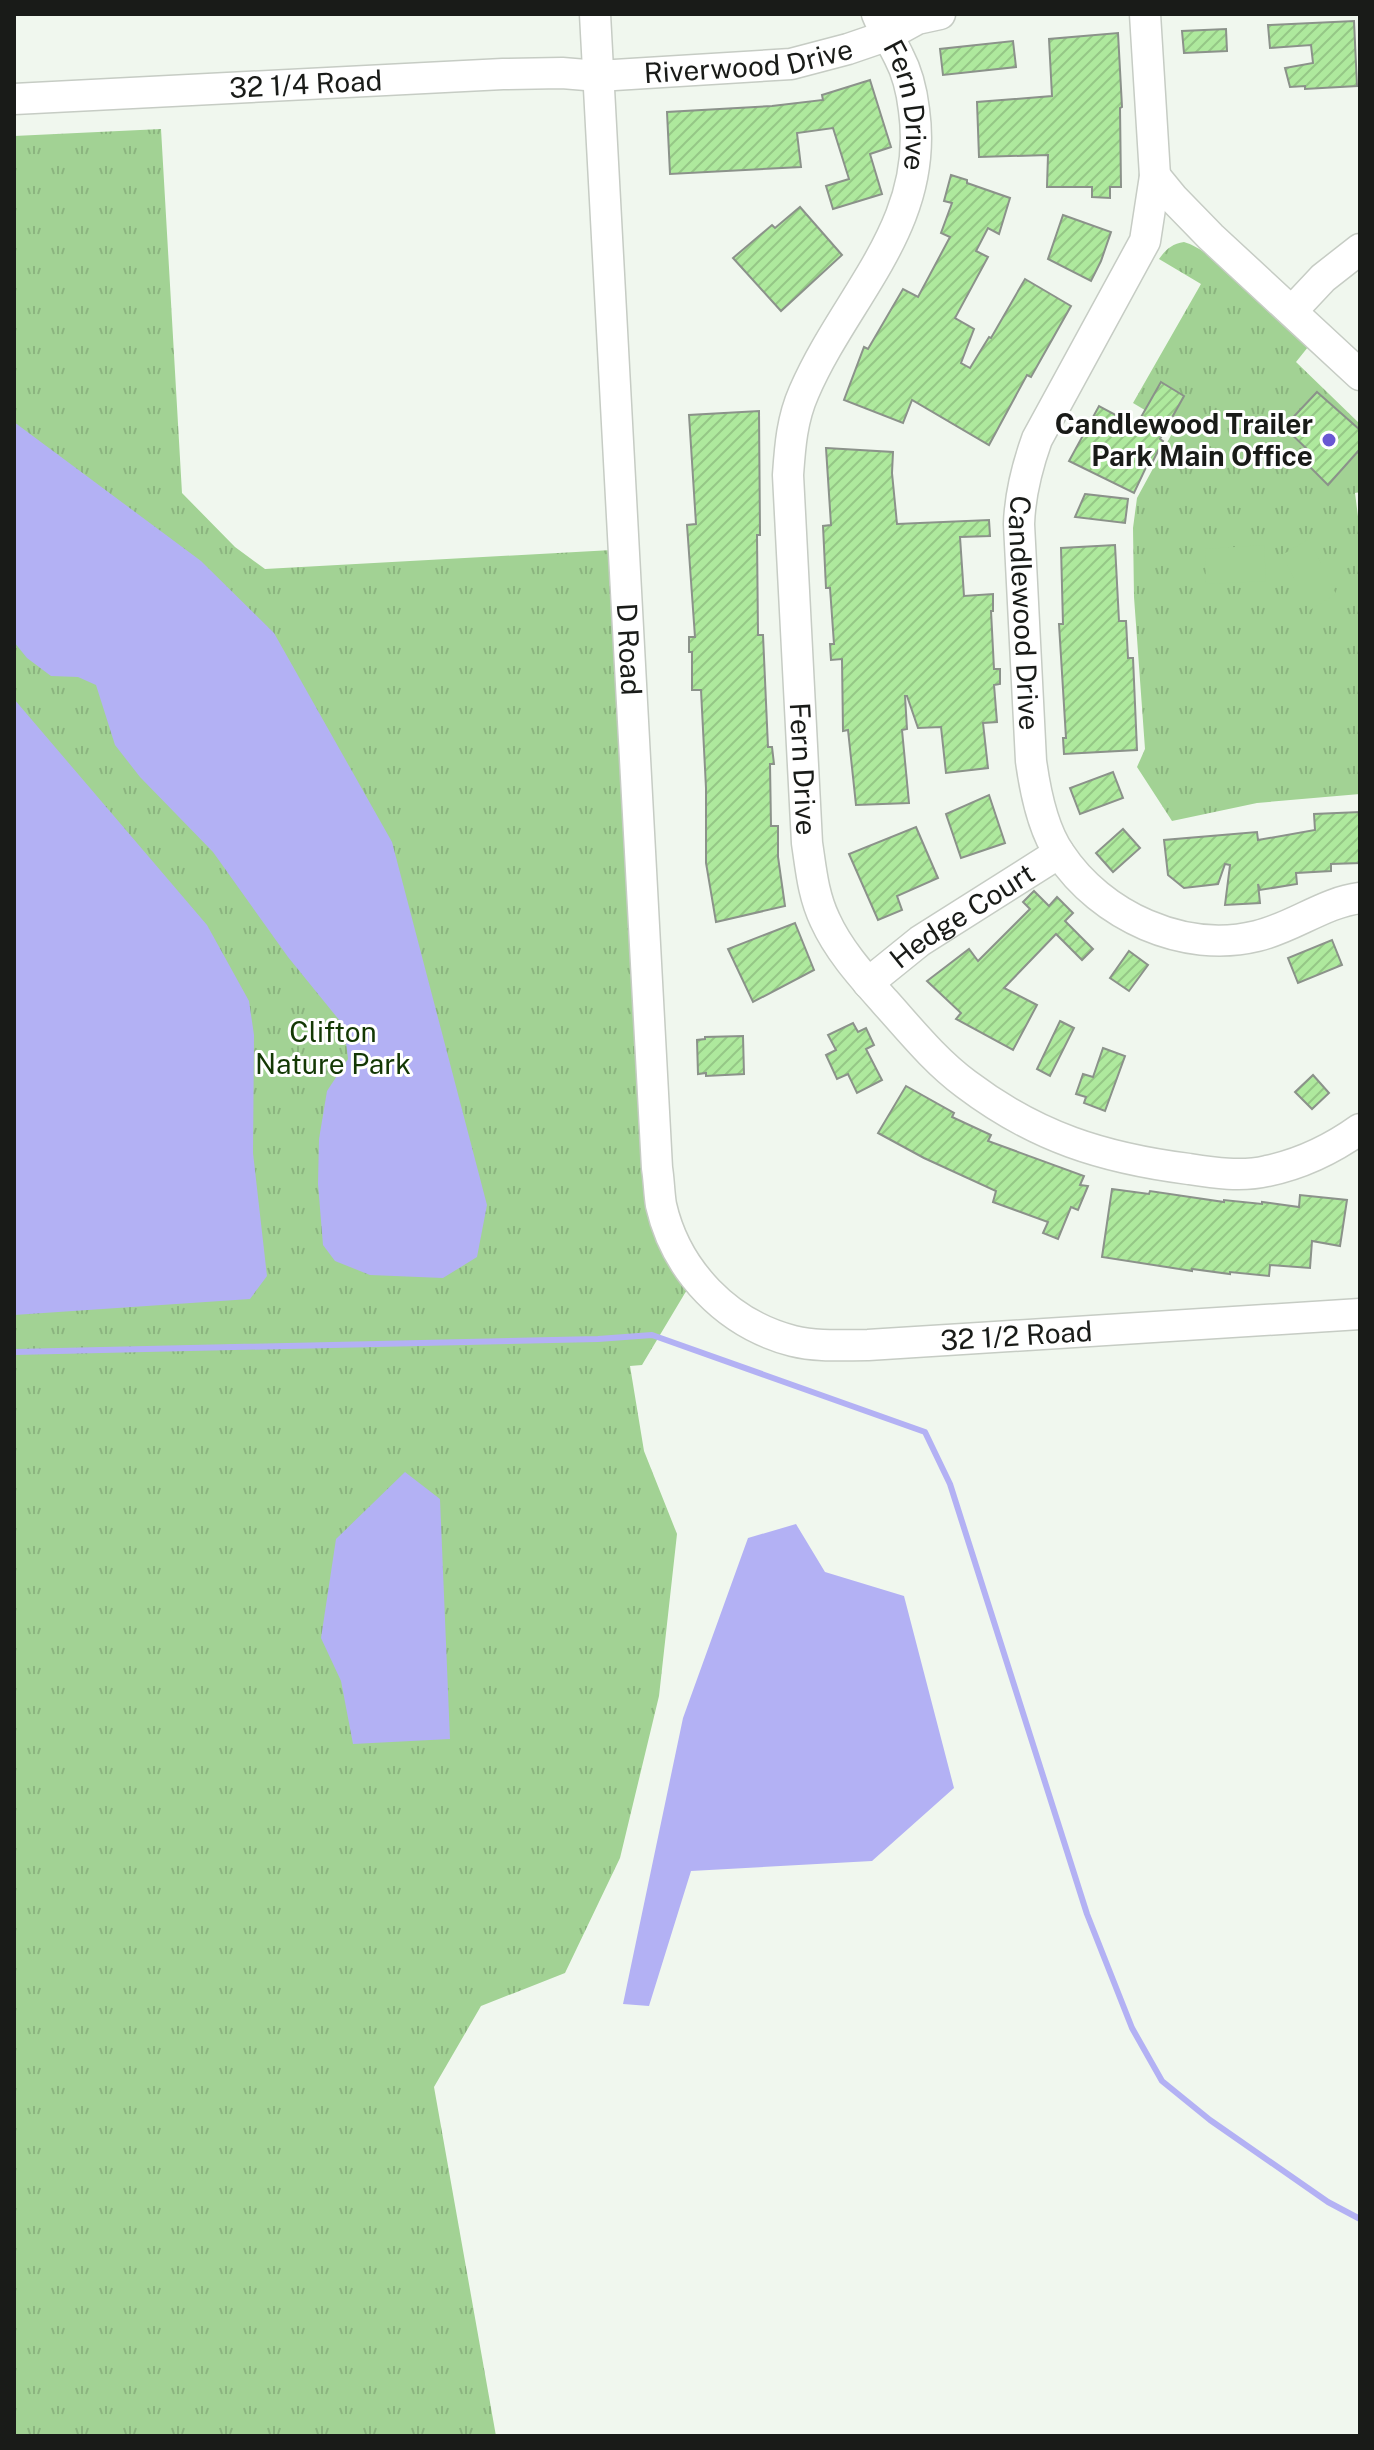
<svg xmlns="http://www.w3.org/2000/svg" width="1374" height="2450" font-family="'Public Sans',sans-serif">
  <defs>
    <pattern id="grass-tufts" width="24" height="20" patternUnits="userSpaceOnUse" patternTransform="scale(2)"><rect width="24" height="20" fill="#a2d294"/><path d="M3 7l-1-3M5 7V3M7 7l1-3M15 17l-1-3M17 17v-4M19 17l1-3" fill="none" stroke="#8bb47f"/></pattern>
    <pattern id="building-hatch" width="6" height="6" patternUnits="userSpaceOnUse" patternTransform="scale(2)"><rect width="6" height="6" fill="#aee99d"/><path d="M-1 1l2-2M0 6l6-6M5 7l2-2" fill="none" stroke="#95c786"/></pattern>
  </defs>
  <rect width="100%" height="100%" fill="#f0f7ee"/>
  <g fill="url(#grass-tufts)">
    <polygon points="161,129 182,493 235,547 265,569 612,550 657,1168 694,1278 642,1365 630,1366 644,1451 677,1534 659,1696 620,1858 565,1973 481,2006 434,2087 496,2436 14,2436 14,136"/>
    <path d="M1184,242C1217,251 1281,322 1308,347L1296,362L1360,424V492L1355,493L1360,532V794L1257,803L1172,821L1137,767L1145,749L1134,597L1133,528L1137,498L1175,428L1133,403L1201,284L1159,259C1166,249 1172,244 1184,242Z"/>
  </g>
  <g fill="#a2d294">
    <polygon points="1309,539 1336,594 1310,610 1282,555"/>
    <polygon points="1264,545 1266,581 1206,584 1205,549"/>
  </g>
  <g fill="#b3b1f4">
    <polygon points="14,422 201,561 274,633 392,842 487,1205 477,1257 443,1278 370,1275 335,1261 323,1245 318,1184 319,1139 327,1091 348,1059 344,1026 288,957 213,852 140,777 115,745 96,685 78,677 51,676 27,658 14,642"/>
    <polygon points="14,699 207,925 249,1001 254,1035 253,1153 267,1276 250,1299 14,1315"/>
    <polygon points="405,1472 440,1499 450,1739 353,1744 341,1681 321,1638 336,1539"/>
    <polygon points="796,1524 825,1572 904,1596 954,1788 872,1861 691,1871 649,2006 623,2004 683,1718 748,1538"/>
  </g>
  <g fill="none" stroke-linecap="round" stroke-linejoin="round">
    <polyline stroke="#b3b1f4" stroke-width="6" points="14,1352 598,1339 652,1335 925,1432 950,1484 1087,1914 1132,2028 1162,2081 1210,2120 1328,2202 1360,2219"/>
  </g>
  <g fill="url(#building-hatch)" stroke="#8b928a" stroke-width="2">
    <polygon points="1354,21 1357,86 1305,89 1305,86 1290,87 1285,68 1313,63 1311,45 1270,48 1268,25"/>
    <polygon points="1226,29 1227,51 1184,53 1182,31"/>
    <polygon points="1118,33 1122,107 1120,108 1121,187 1110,187 1110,198 1092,197 1092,187 1047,187 1048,155 979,157 977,102 1052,96 1049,39"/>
    <polygon points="1013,41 1016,67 943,75 940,49"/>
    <polygon points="870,80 891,147 870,154 882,194 833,209 826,186 849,179 833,128 797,133 801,167 670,174 667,112 772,106 823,100 822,95"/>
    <polygon points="951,175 967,180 967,183 1010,198 999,234 988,228 976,251 988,257 955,318 974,329 961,363 970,368 989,337 991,338 1025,279 1071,306 1031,377 1027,375 989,445 912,400 903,423 844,400 864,347 868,349 903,289 918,297 950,237 941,233 952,203 944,201"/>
    <polygon points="800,207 842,255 781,311 733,258 772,225 775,228"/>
    <polygon points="1063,215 1111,232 1101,261 1091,281 1048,259"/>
    <polygon points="1161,382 1184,396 1160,439 1163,441 1151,465 1148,463 1134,493 1069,461 1099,406 1136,426"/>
    <polygon points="1317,392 1360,430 1360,449 1328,485 1301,458 1308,450 1284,427"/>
    <polygon points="759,411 760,535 757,535 758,635 763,635 768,747 772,747 774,764 770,764 771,826 778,826 778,857 785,906 716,922 706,863 706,788 701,690 692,690 692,652 689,652 689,637 695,637 687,525 696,524 689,415"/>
    <polygon points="826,448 893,452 892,473 897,524 989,520 990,536 960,537 964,596 993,594 993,611 991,611 994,669 1000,669 1000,684 994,685 997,722 983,723 988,768 946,773 941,727 918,728 907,696 905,696 907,729 902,730 909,803 856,805 848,730 843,731 842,659 831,660 830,644 834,644 830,588 826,588 823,526 831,525"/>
    <polygon points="1085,494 1128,499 1125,523 1075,517"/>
    <polygon points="1115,545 1119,621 1126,621 1128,658 1133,658 1137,750 1064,754 1063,738 1066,738 1059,624 1063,624 1061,548"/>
    <polygon points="1113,772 1123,798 1080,814 1070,788"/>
    <polygon points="989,795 1005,843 961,858 946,814"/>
    <polygon points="1360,812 1360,863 1331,864 1331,871 1296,873 1297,884 1260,890 1258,884 1260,903 1225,905 1230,865 1225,864 1218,884 1184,888 1168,875 1164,840 1257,832 1258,840 1315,830 1314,814"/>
    <polygon points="916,827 938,878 897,896 902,910 878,920 849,854"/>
    <polygon points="1123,829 1140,848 1113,872 1096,853"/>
    <polygon points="1034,891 1049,906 1057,897 1073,913 1065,921 1093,949 1082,960 1056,934 1004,988 1037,1005 1013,1050 956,1019 961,1013 927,981 969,949 978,961 1030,909 1023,902"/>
    <polygon points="795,923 814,970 753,1002 728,949"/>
    <polygon points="1332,940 1342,965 1298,983 1288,958"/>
    <polygon points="1129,951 1148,965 1129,991 1110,978"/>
    <polygon points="1060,1021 1074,1028 1050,1076 1037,1069"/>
    <polygon points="853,1023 858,1032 866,1028 874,1045 866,1049 882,1080 857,1093 848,1074 837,1079 826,1055 836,1050 828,1035"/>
    <polygon points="743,1036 744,1074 706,1076 706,1073 698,1074 697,1040 705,1039 705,1037"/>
    <polygon points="1103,1048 1125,1056 1105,1111 1084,1103 1086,1097 1076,1094 1083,1074 1093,1077"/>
    <polygon points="1313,1075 1329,1093 1312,1109 1295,1092"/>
    <polygon points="906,1086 954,1113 952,1117 991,1135 988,1141 1084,1176 1080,1185 1088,1186 1078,1210 1071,1207 1058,1239 1043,1233 1048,1222 993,1202 996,1191 924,1158 878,1133"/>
    <polygon points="1112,1189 1149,1194 1150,1191 1224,1202 1224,1200 1262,1204 1262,1202 1299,1207 1300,1195 1347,1200 1340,1246 1312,1241 1310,1268 1270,1265 1269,1276 1230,1272 1230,1274 1192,1269 1192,1271 1102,1257"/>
  </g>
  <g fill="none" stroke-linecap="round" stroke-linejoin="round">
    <defs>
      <g id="minor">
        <path id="s1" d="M595,14L657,1168C659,1180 659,1193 661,1205C676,1271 727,1324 793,1341C817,1347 843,1345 868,1345L1360,1314"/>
        <path id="s2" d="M877,14C883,29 892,42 899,57C907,72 912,93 914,110C930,225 846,295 804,392C792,419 790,446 788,475L807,843C811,869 813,895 825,920C839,951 863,977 885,1002C911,1031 935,1061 966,1084C1036,1137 1103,1158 1189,1169C1214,1173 1242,1177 1267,1171C1301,1164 1332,1149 1360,1129"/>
        <path id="s3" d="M1145,14L1155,176L1145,241L1037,439C1027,467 1020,493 1019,524L1031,761C1035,790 1043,830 1060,854C1101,916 1184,954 1257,936C1292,928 1325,902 1360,898"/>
        <path id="s4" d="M14,99L503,74L562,73L598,76L791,64L848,49L886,36L917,19L940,14"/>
        <polyline points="1155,176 1173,198 1211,237 1360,375"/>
        <polyline points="1292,311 1323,278 1360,249"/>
        <path id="s5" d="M868,983L920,941L1059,853"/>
      </g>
    </defs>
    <use href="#minor" stroke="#c6ccc4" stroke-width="33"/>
    <use href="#minor" stroke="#fff" stroke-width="30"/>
  </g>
  <circle fill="#6958d2" stroke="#fff" stroke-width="3" cx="1329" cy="440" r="8"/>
  <g text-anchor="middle" stroke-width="6" stroke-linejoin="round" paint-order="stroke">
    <g font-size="28" fill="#191b18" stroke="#fff">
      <text dy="10" stroke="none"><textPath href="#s4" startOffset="736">Riverwood Drive</textPath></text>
      <text dy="10" stroke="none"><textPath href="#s4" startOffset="292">32 1/4 Road</textPath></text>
      <text dy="10" stroke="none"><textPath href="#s2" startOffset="98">Fern Drive</textPath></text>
      <text dy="10" stroke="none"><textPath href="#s3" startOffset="630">Candlewood Drive</textPath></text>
      <text dy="10" stroke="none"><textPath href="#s1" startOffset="636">D Road</textPath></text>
      <text dy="10" stroke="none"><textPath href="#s2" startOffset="792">Fern Drive</textPath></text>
      <text dy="10" stroke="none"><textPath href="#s5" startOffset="116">Hedge Court</textPath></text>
      <text dy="10" stroke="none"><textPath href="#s1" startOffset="1616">32 1/2 Road</textPath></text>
    </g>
    <g font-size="28" font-weight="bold" fill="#191b18" stroke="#fff" text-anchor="end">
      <text x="1313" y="434">Candlewood Trailer<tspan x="1313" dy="32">Park Main Office</tspan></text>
    </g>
    <g font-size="28" fill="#133804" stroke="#fff">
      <text x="333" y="1042">Clifton<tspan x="333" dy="32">Nature Park</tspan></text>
    </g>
  </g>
  <rect width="1374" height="2450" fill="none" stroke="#191b18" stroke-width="32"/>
</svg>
